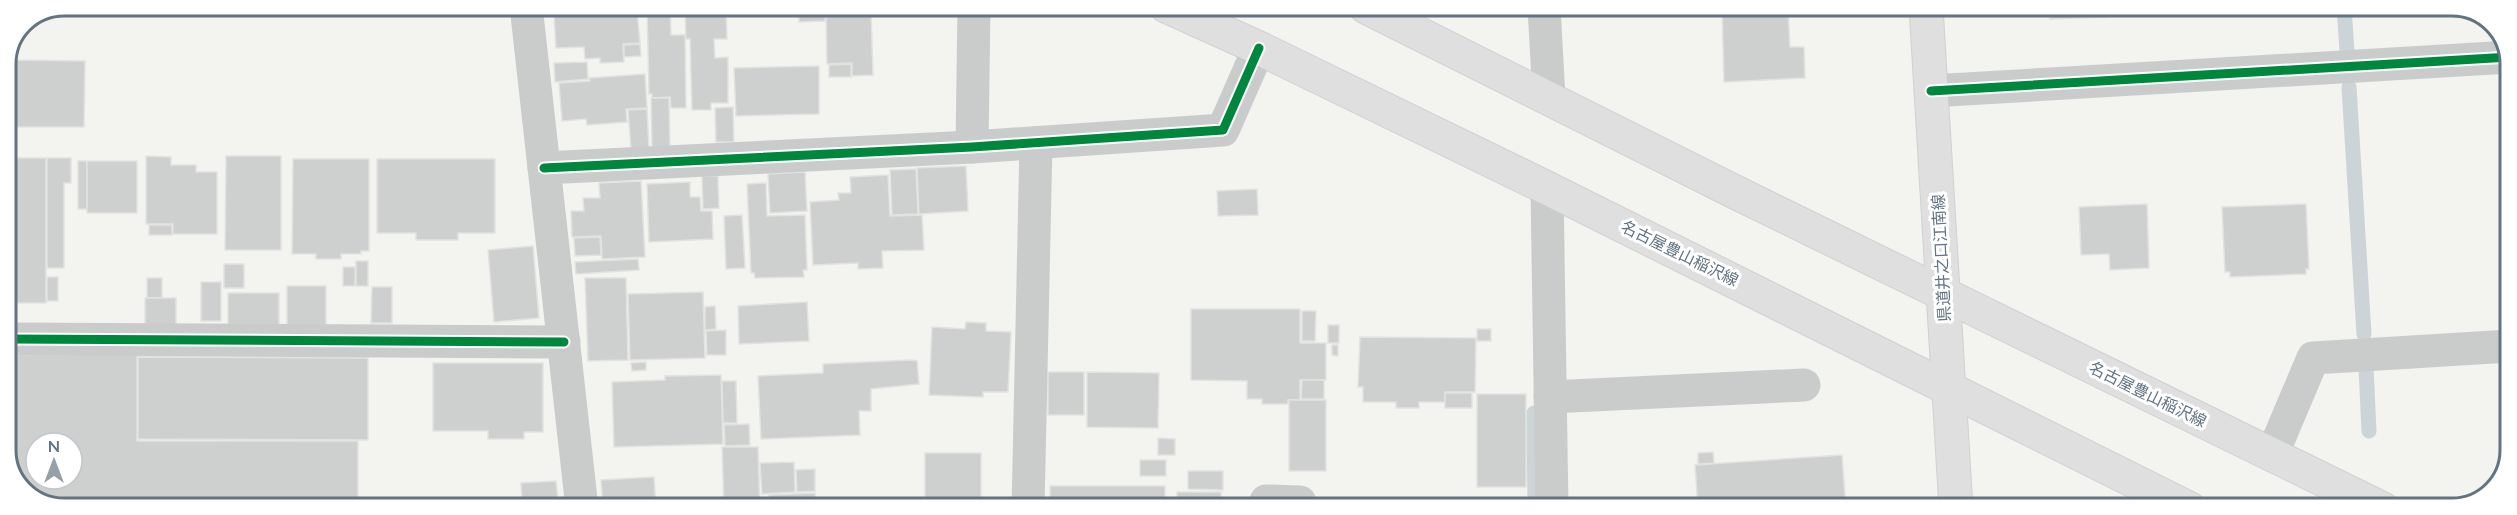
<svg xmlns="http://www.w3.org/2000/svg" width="2517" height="515" font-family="Lato,'Noto Sans JP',sans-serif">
  <rect width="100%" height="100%" fill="#f3f3f0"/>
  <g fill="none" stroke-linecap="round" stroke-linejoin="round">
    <g stroke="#ccd4d7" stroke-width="15">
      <polyline points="2344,7 2347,51"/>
      <polyline points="2349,87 2364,334"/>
      <polyline points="2366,368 2369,431"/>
      <polyline points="1534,413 1535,509"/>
    </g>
  </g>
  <g fill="#cecfcf" stroke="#e2e2e0" stroke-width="1.5" fill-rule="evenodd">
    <polygon points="546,6 585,6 585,11 547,14"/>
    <polygon points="647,6 670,6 671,35 685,35 686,108 671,108 670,97 652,98 652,94 649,94"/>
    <polygon points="731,6 855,6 855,10 825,11 825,21 799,22 799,15 732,16"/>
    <polygon points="726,7 727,39 714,39 715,58 728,57 728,103 711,103 711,110 692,110 690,39 686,39 685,8"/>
    <polygon points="1722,7 1788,7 1790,47 1804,47 1805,78 1724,82"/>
    <polygon points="2050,7 2108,7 2108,17 2050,19"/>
    <polygon points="637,10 640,43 623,44 624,62 600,63 600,58 585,59 584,47 556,48 554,15"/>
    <polygon points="871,11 873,75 852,76 852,63 827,64 826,13"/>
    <polygon points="640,44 641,56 624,57 624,45"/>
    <polygon points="8,60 85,61 84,127 6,127"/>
    <polygon points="587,62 588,79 555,82 554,63"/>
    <polygon points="851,64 851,77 829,77 829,65"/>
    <polygon points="819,66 819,114 736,116 734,68"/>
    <polygon points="645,74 647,108 626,109 627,122 587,125 586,119 562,121 559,83 590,81 589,78"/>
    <polygon points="651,98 669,98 670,147 652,148"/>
    <polygon points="733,107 734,142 716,142 715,108"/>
    <polygon points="647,109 649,148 631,149 628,110"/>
    <polygon points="146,156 171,157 171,165 196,165 196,172 217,172 217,234 173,234 173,224 146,224"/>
    <polygon points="226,156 281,156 281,250 225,250"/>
    <rect x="6" y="158" width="40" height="145"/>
    <polygon points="47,158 71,158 71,183 64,183 64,268 47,268"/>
    <polygon points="293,159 369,159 369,251 361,251 361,254 341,254 341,259 316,259 316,254 292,254"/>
    <polygon points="377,159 495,159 495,233 458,233 458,240 416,240 416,233 377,233"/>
    <rect x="78" y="161" width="9" height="48"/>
    <rect x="87" y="161" width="50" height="52"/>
    <polygon points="966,166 968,211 919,214 917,168"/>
    <polygon points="916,169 918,214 892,215 890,170"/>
    <polygon points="805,172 807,211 770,213 768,174"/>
    <polygon points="888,175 890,216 922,215 924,250 882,251 883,268 858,269 858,263 813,265 810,202 839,200 838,193 851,193 850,177"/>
    <polygon points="702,176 718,176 719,208 703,209"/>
    <polygon points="641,181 645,257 602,259 601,236 572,237 571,211 584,211 583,198 600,198 599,183"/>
    <polygon points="690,182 690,197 700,197 701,211 712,211 713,239 649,242 647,184"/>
    <polygon points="766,183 767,216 805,215 807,270 803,270 804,277 755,278 754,273 751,273 747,184"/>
    <polygon points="1257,189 1258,215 1218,216 1217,191"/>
    <polygon points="2147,204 2149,268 2110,270 2109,254 2081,255 2079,207"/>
    <polygon points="2306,204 2309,269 2306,269 2306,274 2230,277 2230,272 2225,272 2222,207"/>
    <polygon points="742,215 745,268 726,269 724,216"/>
    <rect x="149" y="225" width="23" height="10"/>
    <polygon points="600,237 601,255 575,256 574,238"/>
    <polygon points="533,246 539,318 494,322 488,250"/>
    <polygon points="638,259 639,270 576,274 575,262"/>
    <rect x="356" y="261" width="12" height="25"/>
    <rect x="224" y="264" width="20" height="24"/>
    <rect x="343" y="267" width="12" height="19"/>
    <rect x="47" y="277" width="11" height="24"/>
    <rect x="147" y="278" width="15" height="20"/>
    <polygon points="585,278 626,278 628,360 588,361"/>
    <rect x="201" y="282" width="20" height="39"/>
    <rect x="287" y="286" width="39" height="39"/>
    <polygon points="372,287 392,287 392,323 371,323"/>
    <polygon points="703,292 705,358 630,360 628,294"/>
    <rect x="228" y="293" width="51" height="32"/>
    <rect x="145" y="298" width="31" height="27"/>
    <polygon points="807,302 809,341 739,344 738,306"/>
    <polygon points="715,306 716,329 705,330 705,307"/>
    <polygon points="1191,309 1300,309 1300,343 1326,343 1326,380 1300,380 1300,400 1288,400 1288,404 1262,404 1262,399 1247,399 1247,381 1191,380"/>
    <polygon points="1302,311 1316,311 1315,341 1302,341"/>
    <polygon points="966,322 986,323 986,331 1011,332 1008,392 983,392 983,397 929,395 932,327 965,329"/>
    <rect x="1328" y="325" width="11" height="18"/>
    <rect x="1477" y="329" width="14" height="12"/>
    <polygon points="726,330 726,355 707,355 706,331"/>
    <polygon points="1360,337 1476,338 1475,392 1445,392 1445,402 1419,402 1419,408 1396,408 1396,402 1363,402 1363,387 1358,387"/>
    <polygon points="1332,345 1338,345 1338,356 1332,355"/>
    <path d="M6,355H137V441H358V508H54L21,489L6,458ZM36,443H72V479H36Z"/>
    <polygon points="138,357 368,358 368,440 138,439"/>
    <polygon points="911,360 917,361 919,384 871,389 871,411 859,411 860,435 761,439 758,376 823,373 823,364"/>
    <polygon points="646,362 646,370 632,371 631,363"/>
    <polygon points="433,363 543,363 543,432 524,432 524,439 488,439 488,431 433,431"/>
    <rect x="1048" y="372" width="36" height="43"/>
    <polygon points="1087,372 1159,373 1158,428 1087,427"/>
    <polygon points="721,375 723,444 614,447 612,382 665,380 665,376"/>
    <polygon points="1302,380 1324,380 1324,399 1301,399"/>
    <polygon points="722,381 736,381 737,423 723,423"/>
    <rect x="1445" y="393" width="27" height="15"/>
    <rect x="1477" y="394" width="49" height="93"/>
    <rect x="1289" y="400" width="37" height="71"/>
    <polygon points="749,424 750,445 725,446 724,425"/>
    <polygon points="1158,438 1175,439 1175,455 1158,455"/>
    <polygon points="722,447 758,447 760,508 724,508"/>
    <polygon points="1713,452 1714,463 1698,464 1698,453"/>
    <rect x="925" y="453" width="56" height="55"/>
    <polygon points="1842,455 1846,509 1698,509 1695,465"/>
    <rect x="1140" y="460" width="26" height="16"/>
    <polygon points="794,462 795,492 762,494 760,463"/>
    <polygon points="815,469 815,491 797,492 796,470"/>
    <polygon points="1188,471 1223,471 1223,490 1188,489"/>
    <polygon points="654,477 656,508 603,508 601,480"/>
    <polygon points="556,481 558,500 522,502 521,483"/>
    <rect x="1050" y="486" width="115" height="22"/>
    <rect x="1177" y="492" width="44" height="16"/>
    <polygon points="815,493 816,508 769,508 769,495"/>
  </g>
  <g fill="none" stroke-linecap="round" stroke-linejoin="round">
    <defs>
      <g id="major">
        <polyline points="1166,6 1259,48 1547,188 2190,509"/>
        <polyline points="1366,7 1737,193 2383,509"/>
        <polyline points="1926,7 1956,509"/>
      </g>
    </defs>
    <use href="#major" stroke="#d0d1d0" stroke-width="35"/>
    <g stroke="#cacccc" stroke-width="33">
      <polyline points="526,6 582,508"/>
      <polyline points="1544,7 1549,98"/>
      <polyline points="1931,91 2510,57"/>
      <polyline points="972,147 974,6"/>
      <polyline points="544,168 972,147 1223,130 1259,48"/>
      <polyline points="1547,188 1552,509"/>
      <polyline points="6,339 564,342"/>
      <polyline points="1550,397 1804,385"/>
      <polyline points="2272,455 2313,358 2510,346"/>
      <polyline points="1266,501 1300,502 1299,508"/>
      <polyline points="1028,508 1036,143"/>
    </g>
    <use href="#major" stroke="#dfdfe0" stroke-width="33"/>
    <defs>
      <g id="cycleway">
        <polyline points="1931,91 2510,57"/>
        <polyline points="544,168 972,147 1223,130 1259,48"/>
        <polyline points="6,339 564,342"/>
      </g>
    </defs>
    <use href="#cycleway" stroke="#fff" stroke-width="13"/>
    <use href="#cycleway" stroke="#00873e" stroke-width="9"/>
  </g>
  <g text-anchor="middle" stroke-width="6" stroke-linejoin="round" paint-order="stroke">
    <g font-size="16" fill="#627382" stroke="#fff">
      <text transform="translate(1680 253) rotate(26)" y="6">名古屋豊山稲沢線</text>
      <text transform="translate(1941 258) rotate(-93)" y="6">県道井之口江南線</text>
      <text transform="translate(2148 394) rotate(26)" y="6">名古屋豊山稲沢線</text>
    </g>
  </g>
  <path d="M0 0H2517V515H0ZM64 16H2452A48 48 0 0 1 2500 64V450A48 48 0 0 1 2452 498H64A48 48 0 0 1 16 450V64A48 48 0 0 1 64 16Z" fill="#fff" fill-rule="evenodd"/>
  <path fill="none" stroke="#627382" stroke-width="3" d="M64 16H2452A48 48 0 0 1 2500 64V450A48 48 0 0 1 2452 498H64A48 48 0 0 1 16 450V64A48 48 0 0 1 64 16Z"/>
  <g transform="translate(54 461)"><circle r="28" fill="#ffffff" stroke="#c0c7cd" stroke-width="1.5"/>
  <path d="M0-4.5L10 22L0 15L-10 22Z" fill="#95a0a8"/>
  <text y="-9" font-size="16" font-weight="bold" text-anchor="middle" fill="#627382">N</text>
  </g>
</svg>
